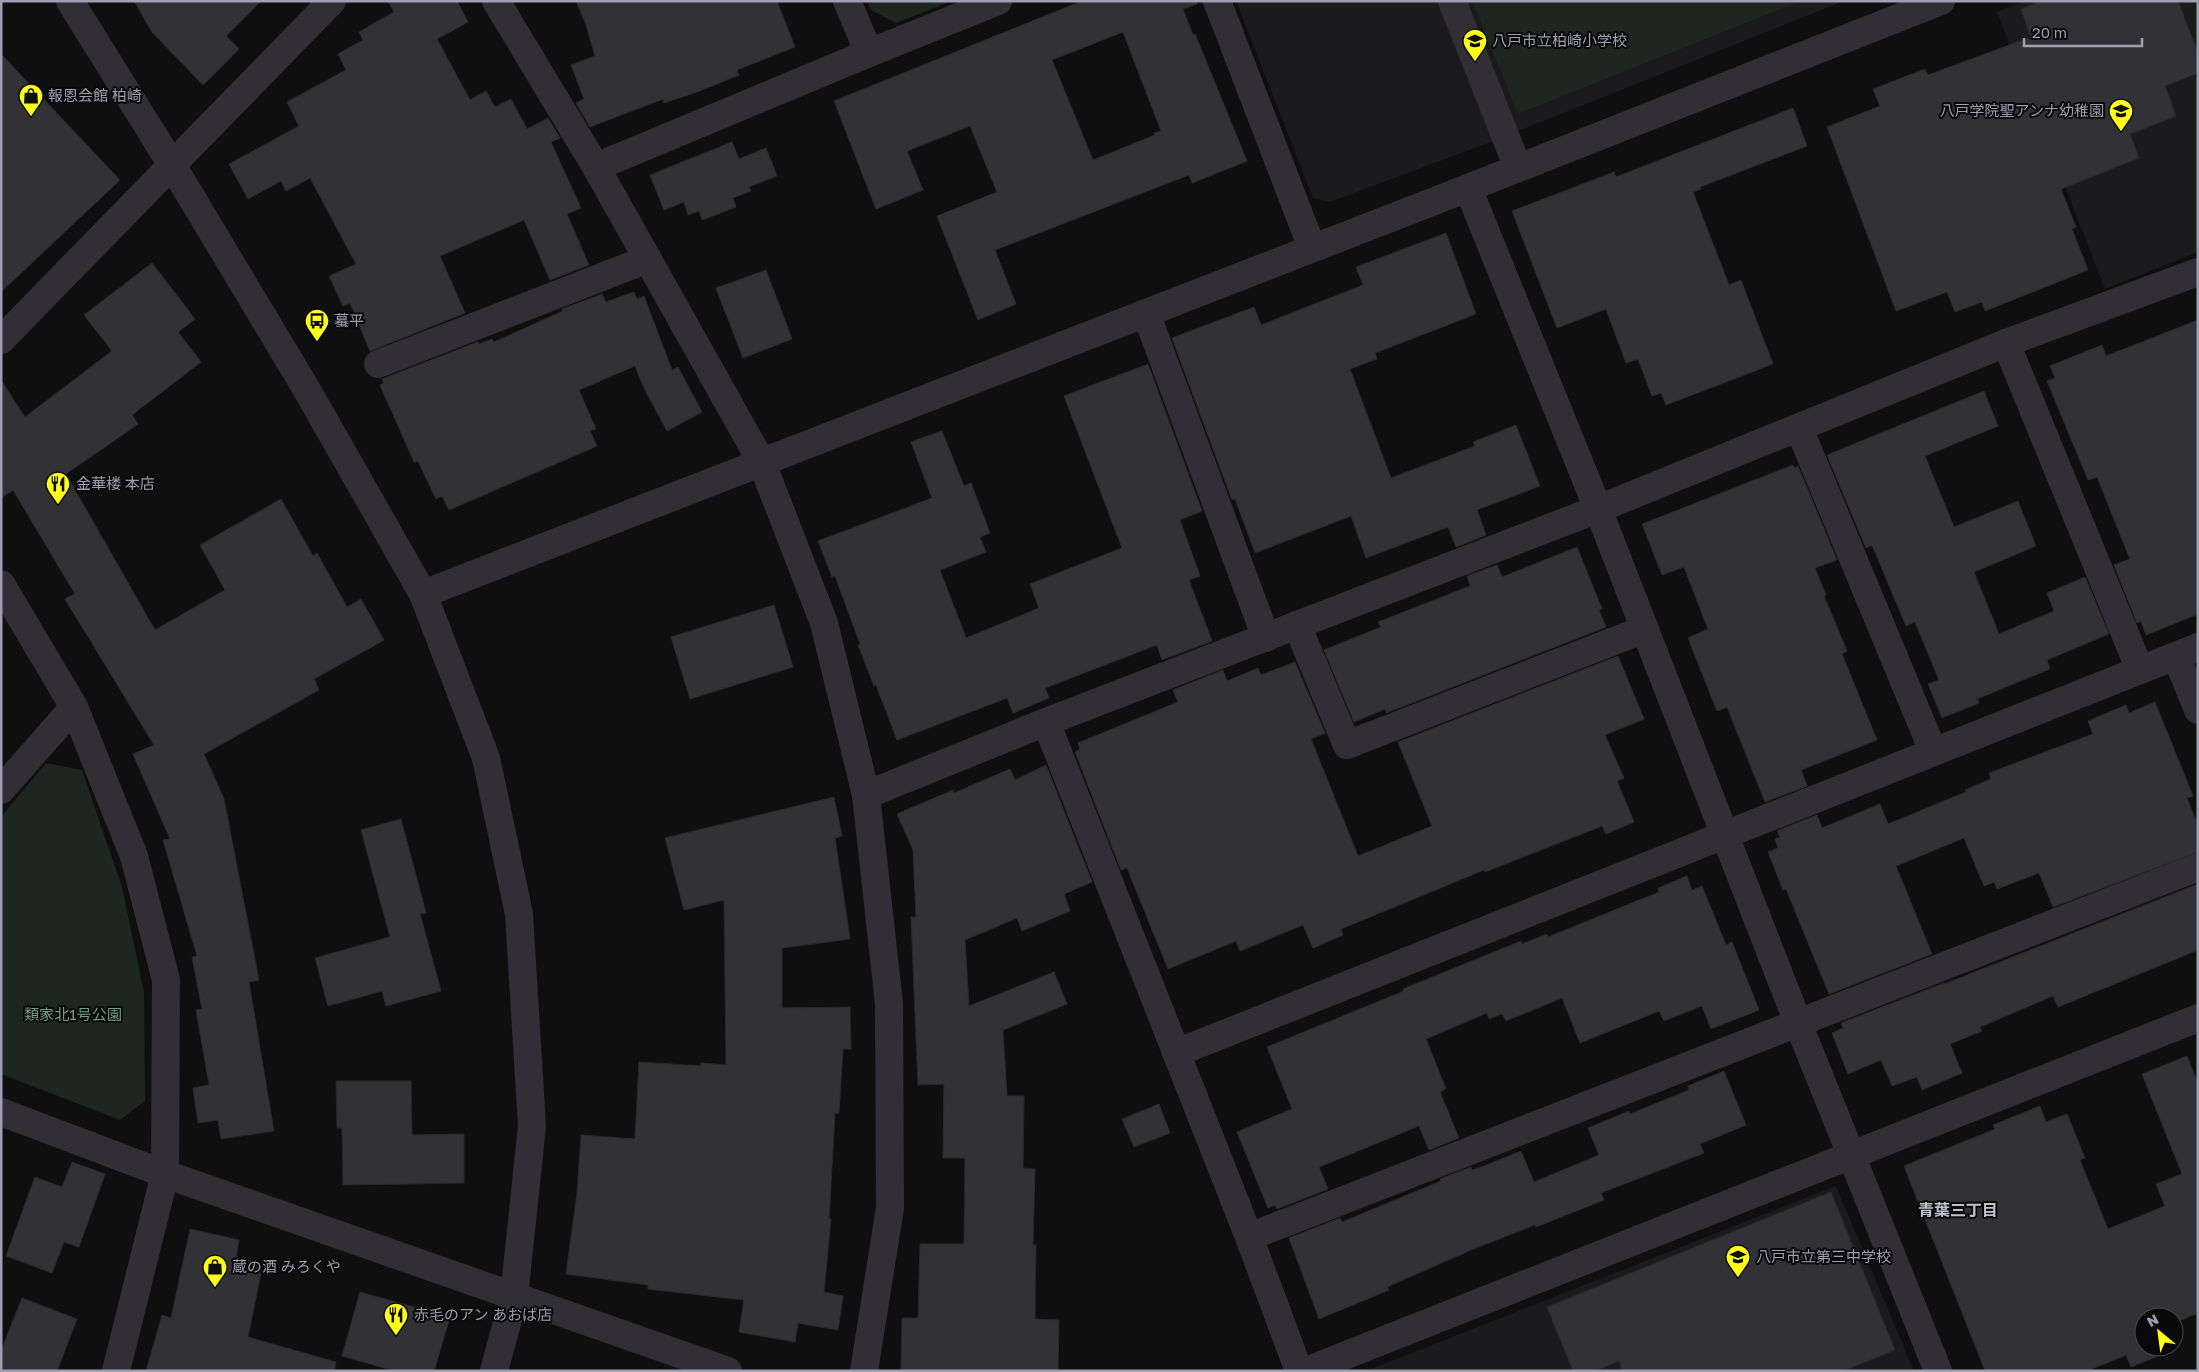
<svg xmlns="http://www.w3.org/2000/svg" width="2199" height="1372" font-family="'Golos Text','Noto Sans JP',sans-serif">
  <rect width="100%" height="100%" fill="#0f0f10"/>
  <g fill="#1b1a1d">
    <polygon points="1236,1 1844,1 1488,143 1330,202 1313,198"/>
    <polygon points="2024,1 2198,1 2198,252 2105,289 1997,12"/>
    <polygon points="1836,1186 1914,1371 1366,1371"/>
  </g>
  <g fill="#1d2621">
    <polygon points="867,1 952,1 896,23 871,10"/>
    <polygon points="1472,1 1801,1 1518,114"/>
    <polygon points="46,763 82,770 122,887 144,992 145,1101 120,1120 1,1074 1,817"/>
  </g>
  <g fill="#323135" stroke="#2a292c" fill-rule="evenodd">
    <polygon points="134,1 261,1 226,36 239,49 203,85 152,32"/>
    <polygon points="388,1 457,1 468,22 437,39 470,100 486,91 495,107 511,99 527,129 548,118 560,138 551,142 581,208 567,214 589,265 550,280 524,220 440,256 465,313 370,351 350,303 343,306 329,276 356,264 310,178 286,191 281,181 248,199 229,164 299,126 287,102 346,70 338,54 363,40 359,32 394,12"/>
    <polygon points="576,1 777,1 795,47 737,70 739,75 697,92 664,103 663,99 590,127 576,103 584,99 571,65 595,56 586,25"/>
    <path d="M1082,1H1196L1197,4L1183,9L1193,35L1195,34L1247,161L1192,183L1189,175L995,250L1016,304L978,320L937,216L997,192L970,126L907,151L923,190L876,209L834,101ZM1123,32L1161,131L1154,133L1155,135L1093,160L1052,60Z"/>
    <polygon points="2041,1 2178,1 2198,53 2198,73 2165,86 2176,116 2130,134 2139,158 2061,189 2076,227 2072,229 2088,270 1985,311 1982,302 1955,312 1947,292 1896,311 1827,127 1880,106 1873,89 1925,69 1928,75 2031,37 2021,9"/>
    <polygon points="1,54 120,180 1,292"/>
    <polygon points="1793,108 1807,146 1700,187 1701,189 1693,192 1729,285 1741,280 1773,364 1666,405 1661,393 1652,396 1638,359 1626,363 1606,309 1557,328 1512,211 1614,172 1616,177"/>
    <polygon points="732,142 739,159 766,148 777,176 749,187 751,191 733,198 736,207 702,220 699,211 688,215 684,202 664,210 650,175"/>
    <polygon points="1446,233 1476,314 1375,353 1377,359 1350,369 1391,478 1475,446 1473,442 1516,425 1540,486 1477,510 1486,535 1456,547 1448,527 1366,558 1351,516 1255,553 1235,499 1232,500 1172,338 1254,307 1261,325 1363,285 1356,267"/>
    <polygon points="152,263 195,319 178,332 201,362 132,415 138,424 66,474 155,630 225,590 200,545 281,499 313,556 317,553 347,607 361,599 384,640 314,679 319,690 204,754 224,799 259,980 249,982 274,1131 221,1139 218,1120 198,1123 193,1088 209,1085 196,1010 202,1009 192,957 197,956 163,840 170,839 133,754 154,745 65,599 75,594 13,490 1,498 1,380 25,417 112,351 84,315"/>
    <polygon points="766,270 792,339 743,358 716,288"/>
    <polygon points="634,292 637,299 644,296 672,370 678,367 702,412 667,431 644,388 635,366 579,390 596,429 590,431 597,446 449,510 442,496 436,499 418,461 414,462 380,385 384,383 382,379 478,342 479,344 492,339 494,342 563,311 562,309 602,294 606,302"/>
    <polygon points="2198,320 2198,614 2146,635 2141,621 2137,623 2114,565 2130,559 2097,477 2088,480 2047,381 2055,378 2050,366 2102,345 2106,356"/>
    <polygon points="1148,364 1202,511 1180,520 1200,576 1189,580 1212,641 1162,660 1157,645 1045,688 1049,698 1013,713 1007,698 897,740 876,685 874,686 858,645 860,644 835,576 832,577 818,541 932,498 911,442 942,431 964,486 971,483 990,533 980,537 986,552 940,570 966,638 1039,608 1030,584 1122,548 1064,396"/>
    <polygon points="1984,391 1998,426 1925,456 1954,527 2018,501 2036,546 1974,572 1999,634 2054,611 2047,593 2085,577 2109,634 2047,660 2050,669 1977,699 1979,703 1942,718 1928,684 1939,680 1915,622 1906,626 1872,545 1866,548 1827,455"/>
    <polygon points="1793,465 1794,468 1798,466 1837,560 1815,568 1826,595 1824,596 1847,651 1842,654 1877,740 1801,770 1807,786 1765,802 1727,707 1717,711 1688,638 1708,629 1684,567 1662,575 1642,524"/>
    <polygon points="1577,547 1602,609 1599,610 1606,627 1386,713 1385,709 1354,722 1324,650 1381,627 1378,622 1470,586 1467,576 1497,565 1502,577"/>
    <polygon points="774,605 793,667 690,699 671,637"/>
    <polygon points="1618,656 1644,719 1605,735 1624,778 1617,781 1634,822 1606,834 1602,826 1485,872 1484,870 1341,929 1343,935 1313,948 1303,925 1240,951 1236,941 1168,969 1127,868 1121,870 1075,752 1080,749 1078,743 1178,702 1173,690 1223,670 1227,681 1258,668 1261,675 1295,662 1325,733 1311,739 1358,856 1432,826 1398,742"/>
    <polygon points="2155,702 2193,796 2187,798 2198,826 2198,852 2053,907 2039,873 1997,889 1994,882 1984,886 1964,838 1896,866 1932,954 1829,994 1786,889 1783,890 1768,852 1778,848 1775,839 1780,837 1777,831 1817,815 1822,828 1880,804 1888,824 1966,792 1965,790 1991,779 1989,773 2093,734 2088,721 2126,705 2129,713"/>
    <polygon points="1046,765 1092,882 1064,894 1070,911 1022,931 1017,918 965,940 969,1006 1054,972 1067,1004 1003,1030 1007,1096 1024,1096 1023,1168 1035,1169 1033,1245 1036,1245 1035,1319 1059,1320 1058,1371 901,1371 902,1318 918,1318 920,1244 964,1244 965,1158 943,1158 944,1084 918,1085 911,917 916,917 913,850 897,814 953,790 954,793 1010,769 1015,780"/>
    <polygon points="834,797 842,836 835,838 850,939 782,948 782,1008 850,1007 851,1049 843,1049 839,1113 835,1113 829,1219 831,1219 824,1292 843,1296 838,1330 798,1323 795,1342 739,1332 744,1300 648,1289 648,1285 566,1274 577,1193 581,1135 635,1139 639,1062 701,1066 701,1063 726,1065 724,900 684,910 665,838"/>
    <polygon points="401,819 426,913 420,914 441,991 386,1006 382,991 328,1006 315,958 390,937 361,830"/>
    <polygon points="1687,876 1692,890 1702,886 1726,945 1732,942 1759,1010 1711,1029 1702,1006 1664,1021 1659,1011 1580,1043 1562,998 1506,1021 1502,1014 1489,1019 1487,1013 1426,1039 1446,1089 1440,1092 1459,1138 1429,1150 1419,1126 1319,1167 1328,1189 1277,1209 1275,1205 1268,1208 1237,1132 1292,1109 1267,1047 1404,991 1403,989 1521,941 1522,944 1547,934 1548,937 1659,892 1658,888"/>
    <polygon points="2198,884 2198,950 2058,1007 2053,996 1980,1027 1982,1031 1950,1044 1962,1073 1922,1090 1917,1077 1892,1086 1881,1060 1848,1074 1832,1033 1843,1028 1841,1023 1944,983 1944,984"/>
    <polygon points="2187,1056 2198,1083 2198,1313 2174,1323 2174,1317 2144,1317 2144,1347 2171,1347 2173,1350 2131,1367 2126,1355 2087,1371 1985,1371 1904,1166 1995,1129 1993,1125 2040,1106 2046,1122 2067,1114 2085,1158 2080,1160 2108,1229 2165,1206 2156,1184 2182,1174 2142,1074"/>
    <polygon points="1724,1071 1746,1125 1700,1144 1704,1153 1601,1193 1604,1200 1536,1227 1535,1225 1471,1250 1387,1287 1389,1290 1319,1319 1289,1238 1340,1218 1342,1222 1441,1181 1440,1179 1471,1167 1472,1170 1484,1166 1521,1151 1534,1182 1599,1155 1588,1128 1629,1111 1630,1114 1689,1090 1688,1086"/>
    <polygon points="336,1081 411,1081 412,1135 464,1134 464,1183 343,1185 342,1128 337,1128"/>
    <polygon points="1159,1104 1170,1133 1134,1147 1122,1119"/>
    <polygon points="72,1162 105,1174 79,1247 64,1242 52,1273 6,1256 35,1177 62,1187"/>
    <polygon points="1831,1192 1895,1350 1843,1371 1622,1371 1619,1361 1595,1371 1573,1371 1547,1307"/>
    <polygon points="190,1229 239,1240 236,1257 263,1263 248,1337 336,1362 334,1371 146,1371 162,1315 171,1318"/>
    <polygon points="360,1292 450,1317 434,1371 395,1371 342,1356"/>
    <polygon points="22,1298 77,1319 57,1371 1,1371 1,1351"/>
  </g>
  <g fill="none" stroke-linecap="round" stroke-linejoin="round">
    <g stroke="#312f35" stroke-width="28">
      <polyline points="70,1 172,165 307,390 423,594 486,758 519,914 532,1126 514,1297 494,1371"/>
      <polyline points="496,1 596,167 762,463 824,623 866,795 889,1004 890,1208 864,1371"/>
      <polyline points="847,1 869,53"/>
      <polyline points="1217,1 1312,248"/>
      <polyline points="1452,1 1518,168"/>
      <polyline points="596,167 869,53 998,1"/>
      <polyline points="1468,188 1598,509 1798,1023 1938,1371"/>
      <polyline points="1146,313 1266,638"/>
      <polyline points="1,340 332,1"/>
      <polyline points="2006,343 2140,670"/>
      <polyline points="378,364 648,259"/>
      <polyline points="1799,428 1933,751"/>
      <polyline points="1,584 74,707 134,856 166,980 165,1174 116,1371"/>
      <polyline points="423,594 1468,188 1941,1"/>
      <polyline points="1297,625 1347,745 1645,629"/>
      <polyline points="2176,656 2198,710"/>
      <polyline points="1046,722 1249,1237 1299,1371"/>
      <polyline points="1,790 74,707"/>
      <polyline points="866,795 1046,722 1598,509 2006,343 2198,272"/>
      <polyline points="1176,1053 2198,647"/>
      <polyline points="1,1112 165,1174 728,1371"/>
      <polyline points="1249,1237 2198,867"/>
      <polyline points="1306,1371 2198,1018"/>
    </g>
  </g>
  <defs>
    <symbol id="school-pin" viewBox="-11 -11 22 30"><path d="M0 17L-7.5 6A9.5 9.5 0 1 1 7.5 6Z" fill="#ffff18" stroke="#0a0a0b"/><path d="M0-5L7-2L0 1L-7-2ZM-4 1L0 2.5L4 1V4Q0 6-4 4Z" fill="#111"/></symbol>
    <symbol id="shop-pin" viewBox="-11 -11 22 30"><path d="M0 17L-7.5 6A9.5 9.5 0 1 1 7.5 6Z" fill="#ffff18" stroke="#0a0a0b"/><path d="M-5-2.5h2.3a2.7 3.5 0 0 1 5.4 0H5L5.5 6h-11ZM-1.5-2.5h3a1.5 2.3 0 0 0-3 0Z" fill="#111"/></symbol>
    <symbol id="bus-pin" viewBox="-11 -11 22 30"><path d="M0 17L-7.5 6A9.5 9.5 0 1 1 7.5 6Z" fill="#ffff18" stroke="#0a0a0b"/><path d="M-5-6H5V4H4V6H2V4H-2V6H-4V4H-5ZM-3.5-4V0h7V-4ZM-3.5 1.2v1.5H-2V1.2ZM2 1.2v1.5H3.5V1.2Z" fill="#111"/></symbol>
    <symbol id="restaurant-pin" viewBox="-11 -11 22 30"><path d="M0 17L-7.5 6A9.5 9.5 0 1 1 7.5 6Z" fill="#ffff18" stroke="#0a0a0b"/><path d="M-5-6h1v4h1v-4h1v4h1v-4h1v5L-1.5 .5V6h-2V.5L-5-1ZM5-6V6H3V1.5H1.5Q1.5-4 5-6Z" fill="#111"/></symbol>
  </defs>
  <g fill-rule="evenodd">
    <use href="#school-pin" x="1461" y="27" width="28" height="38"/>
    <use href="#shop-pin" x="17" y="82" width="28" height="38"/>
    <use href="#school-pin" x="2107" y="97" width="28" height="38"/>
    <use href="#bus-pin" x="303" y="307" width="28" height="38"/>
    <use href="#restaurant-pin" x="44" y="470" width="28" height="38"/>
    <use href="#school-pin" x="1724" y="1243" width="28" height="38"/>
    <use href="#shop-pin" x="201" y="1253" width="28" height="38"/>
    <use href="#restaurant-pin" x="382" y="1301" width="28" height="38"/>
  </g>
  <g text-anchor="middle" stroke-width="4" stroke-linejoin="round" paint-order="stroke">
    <g font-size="15" fill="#9f9eb2" stroke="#0a0a0b" text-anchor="start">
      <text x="1492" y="46">八戸市立柏崎小学校</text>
      <text x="48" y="101">報恩会館 柏崎</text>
      <text x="2104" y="116" text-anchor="end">八戸学院聖アンナ幼稚園</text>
      <text x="334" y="326">蟇平</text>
      <text x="76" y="489">金華楼 本店</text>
      <text x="1756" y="1262">八戸市立第三中学校</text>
      <text x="232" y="1272">蔵の酒 みろくや</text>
      <text x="414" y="1320">赤毛のアン あおば店</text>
    </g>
    <g font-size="15" fill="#749f85" stroke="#0a0a0b">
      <text x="73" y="1020">類家北1号公園</text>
    </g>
    <g font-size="16" font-weight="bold" fill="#c1c0ce" stroke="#0a0a0b">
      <text x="1958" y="1216">青葉三丁目</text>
    </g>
  </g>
  <rect width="2199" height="1372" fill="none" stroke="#9f9eb2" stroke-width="5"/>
  <g transform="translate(2159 1332) rotate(331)"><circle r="24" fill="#0a0a0b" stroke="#46454e"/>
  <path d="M0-4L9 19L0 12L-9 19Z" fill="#ffff18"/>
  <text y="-8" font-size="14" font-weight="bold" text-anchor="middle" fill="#9f9eb2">N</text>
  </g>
  <path d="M2024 38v8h118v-8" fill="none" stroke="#9f9eb2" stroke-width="2.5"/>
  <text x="2032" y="38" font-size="15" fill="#9f9eb2" stroke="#0a0a0b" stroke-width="4" paint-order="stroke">20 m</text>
</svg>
